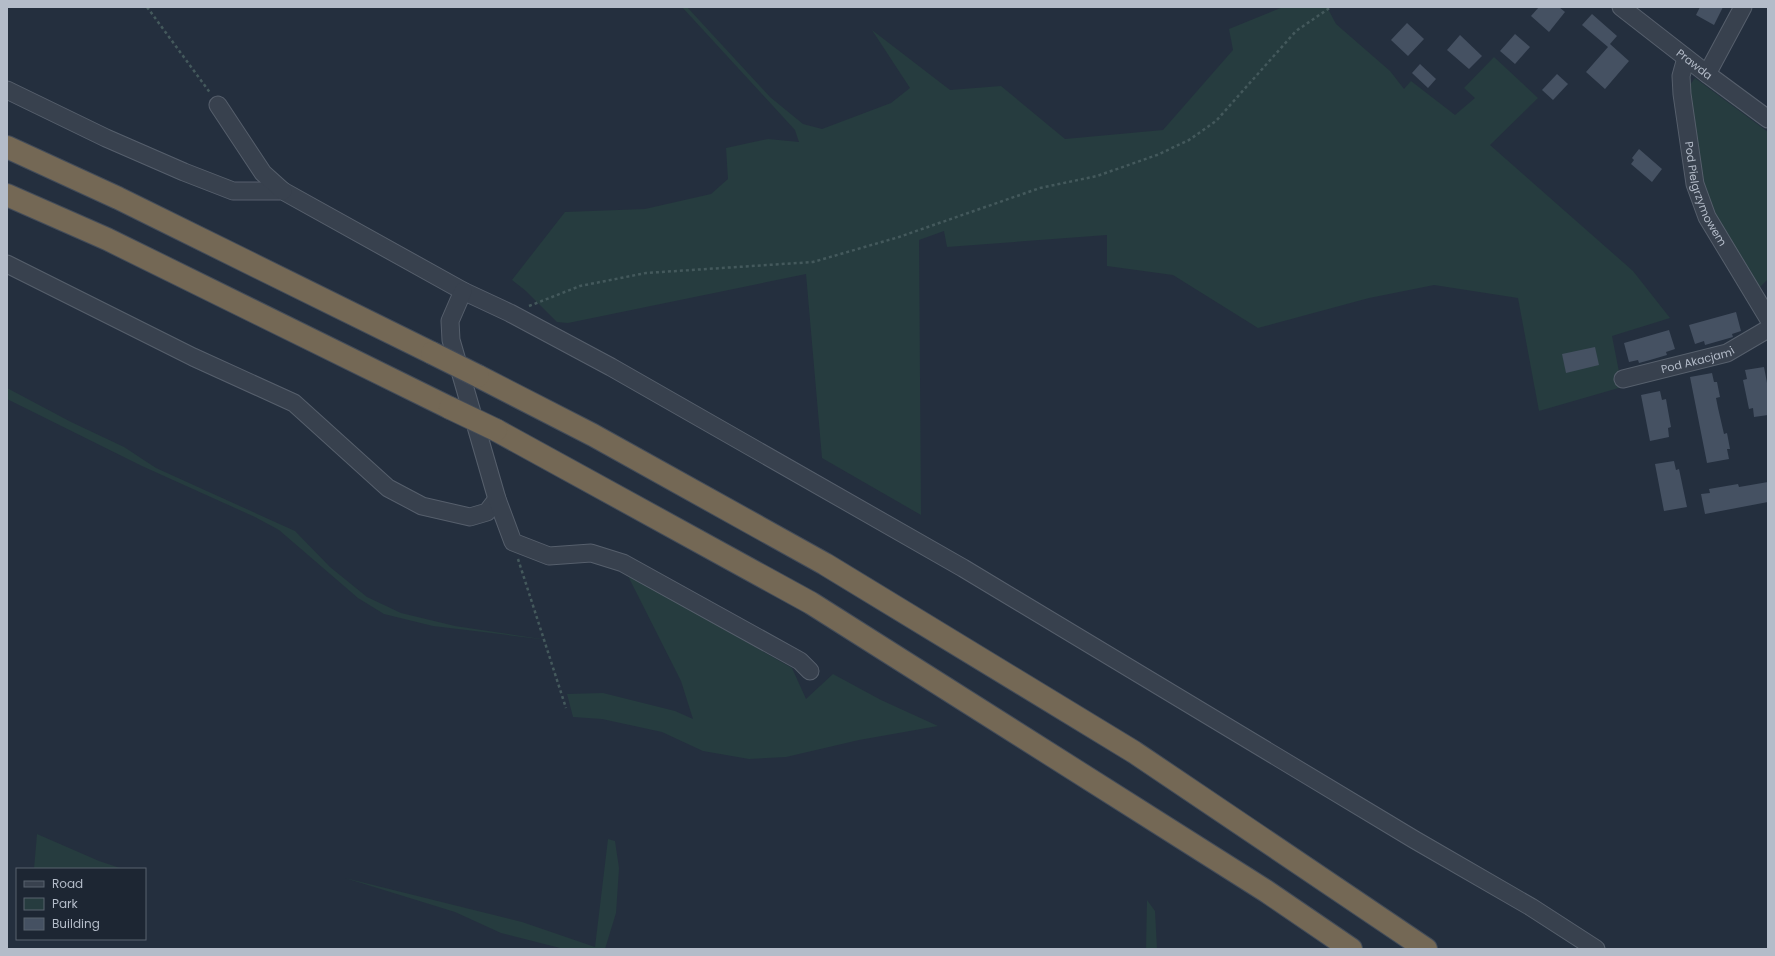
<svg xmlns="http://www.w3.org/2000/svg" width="1775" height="956" font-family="Poppins,sans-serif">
  <rect width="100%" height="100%" fill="#242f3e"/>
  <g fill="#263c3f">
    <polygon points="682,7 687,7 770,97 803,124 822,129 891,103 910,88 872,30 950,90 1001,86 1065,139 1163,130 1233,50 1229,29 1283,7 1327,7 1336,24 1390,71 1404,89 1411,81 1455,115 1475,98 1464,88 1494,57 1538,98 1490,145 1633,271 1670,318 1612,336 1622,387 1539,411 1518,298 1434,285 1369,298 1258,328 1173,275 1107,266 1107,235 947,247 944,231 919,240 921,515 822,458 806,274 568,323 557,322 526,291 512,280 565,212 645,209 711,194 728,179 726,148 768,139 799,142 795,130"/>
    <polygon points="1695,78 1768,132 1768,279 1758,289 1716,223 1697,175 1687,89"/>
    <polygon points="7,388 71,422 124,447 156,468 295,531 330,567 367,597 401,613 455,626 548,640 433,626 384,614 358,598 279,530 255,517 142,466 7,399"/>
    <polygon points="627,574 792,668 806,699 833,674 881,700 938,726 859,740 786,757 749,759 703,751 662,732 602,719 573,717 567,694 603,693 675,711 693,719 681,681"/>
    <polygon points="37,834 99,861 123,869 34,869"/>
    <polygon points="608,839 615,841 619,868 616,913 605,949 564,949 501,933 455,912 345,878 522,922 595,947"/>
    <polygon points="1147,900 1155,911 1157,949 1146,949"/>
  </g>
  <g fill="#455162">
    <polygon points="1539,7 1559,7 1565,12 1549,32 1531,16"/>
    <polygon points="1700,7 1723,7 1714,25 1696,15"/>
    <polygon points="1592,14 1617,36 1610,44 1629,61 1605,89 1586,72 1608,47 1582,25"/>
    <polygon points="1407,23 1424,39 1408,56 1391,40"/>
    <polygon points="1515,34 1530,47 1515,64 1500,51"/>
    <polygon points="1460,35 1482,56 1469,69 1447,50"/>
    <polygon points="1420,64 1436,79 1428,88 1412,73"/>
    <polygon points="1557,74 1568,84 1553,100 1542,90"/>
    <polygon points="1639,149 1662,169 1652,182 1631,164 1634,160 1632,158"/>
    <polygon points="1736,312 1741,331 1732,334 1733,337 1705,345 1704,341 1695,344 1689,325"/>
    <polygon points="1669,330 1675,349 1666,352 1667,355 1650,360 1639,363 1638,360 1629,362 1624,343"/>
    <polygon points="1595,347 1599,365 1566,373 1562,354"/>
    <polygon points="1764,367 1767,383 1768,415 1754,417 1753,408 1749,409 1743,380 1747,379 1745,370"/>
    <polygon points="1712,373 1714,382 1717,382 1720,397 1716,398 1718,408 1724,434 1727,433 1730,449 1727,449 1729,459 1707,463 1690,377"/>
    <polygon points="1660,391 1662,400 1666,399 1667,405 1671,427 1668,428 1669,437 1650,441 1641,395"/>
    <polygon points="1674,461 1676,470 1679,469 1687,507 1664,511 1655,464"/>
    <polygon points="1768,482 1768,502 1705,514 1701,494 1710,493 1709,489 1738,484 1739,487"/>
  </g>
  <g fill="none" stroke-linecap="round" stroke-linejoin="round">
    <defs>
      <g id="minor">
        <path id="s1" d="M1621,7L1707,74L1768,119"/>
        <path id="s2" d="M1686,58L1681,76L1682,94L1695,184L1707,217L1768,318"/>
        <polyline points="1707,74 1743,7"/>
        <polyline points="7,90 106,138 184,172 233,191 283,191 463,291 510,313 611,367 963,568 1415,840 1531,907 1596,949"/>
        <polyline points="218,105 263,173 283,191"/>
        <polyline points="7,264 193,357 294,403 388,488 422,506 470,517 487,512 497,499"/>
        <polyline points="463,291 450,321 451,340 497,499 513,542 549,556 591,553 623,563 800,661 810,671"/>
        <path id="s3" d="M1623,379L1727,353L1768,329"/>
      </g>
      <g id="highway">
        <polyline points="7,147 118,198 432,353"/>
        <polyline points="7,195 107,239 450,408"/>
        <polyline points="478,376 593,435 825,564 1134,752 1426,949"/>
        <polyline points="496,430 811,603 1266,891 1351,949"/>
      </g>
    </defs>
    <use href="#minor" stroke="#565f6c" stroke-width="19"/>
    <use href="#highway" stroke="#434c59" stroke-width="24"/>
    <g stroke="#44595c" stroke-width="2.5" stroke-dasharray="3 3" stroke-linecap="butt">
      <polyline points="147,7 211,94"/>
      <polyline points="529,306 580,286 646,273 813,262 899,237 1040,188 1097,176 1157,155 1189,140 1216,121 1296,31 1331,7"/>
      <polyline points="518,559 566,708"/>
    </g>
    <use href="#minor" stroke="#38414e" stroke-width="17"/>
    <use href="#highway" stroke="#746855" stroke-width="22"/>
    <defs>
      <g id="highway-bridge">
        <polyline points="432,353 478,376"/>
        <polyline points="450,408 496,430"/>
      </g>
    </defs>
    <use href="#highway-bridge" stroke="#434c59" stroke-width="24" stroke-linecap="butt"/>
    <use href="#highway-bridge" stroke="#746855" stroke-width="22"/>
  </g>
  <g text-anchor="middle" stroke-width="3" stroke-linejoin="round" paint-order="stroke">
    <g font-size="11" fill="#b4bcc9" stroke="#1d2633">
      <text dy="4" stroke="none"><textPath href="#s1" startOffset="93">Prawda</textPath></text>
      <text dy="4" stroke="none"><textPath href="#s2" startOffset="140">Pod Pielgrzymowem</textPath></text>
      <text dy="4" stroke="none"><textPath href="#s3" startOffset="77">Pod Akacjami</textPath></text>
    </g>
  </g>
  <rect width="1775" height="956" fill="none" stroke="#b4bcc9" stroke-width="16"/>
  <rect x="16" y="868" width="130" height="72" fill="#1d2633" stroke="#59626f"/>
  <rect x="24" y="881" width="20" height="6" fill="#38414e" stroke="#59626f"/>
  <text x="52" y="888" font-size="12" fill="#b4bcc9">Road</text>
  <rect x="24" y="898" width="20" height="12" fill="#263c3f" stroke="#59626f"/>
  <text x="52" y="908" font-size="12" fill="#b4bcc9">Park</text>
  <rect x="24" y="918" width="20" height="12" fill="#455162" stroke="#59626f"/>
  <text x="52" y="928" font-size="12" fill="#b4bcc9">Building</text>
</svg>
